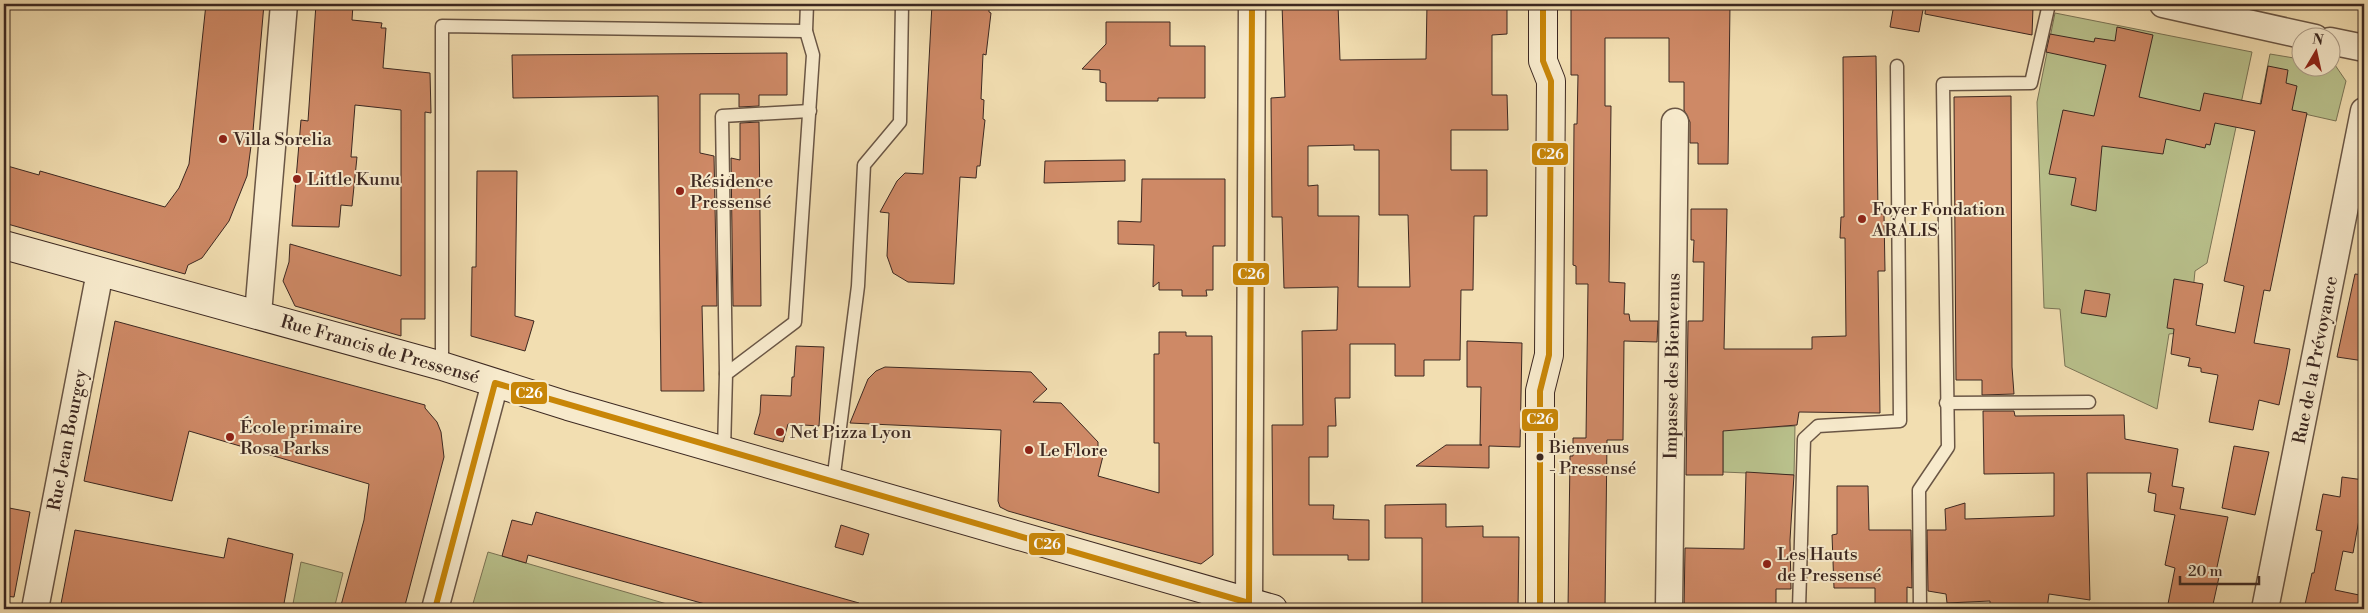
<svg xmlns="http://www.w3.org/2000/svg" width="2368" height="613" font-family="'Libre Bodoni',serif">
  <rect width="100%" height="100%" fill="#f2deb1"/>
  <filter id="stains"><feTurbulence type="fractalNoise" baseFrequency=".004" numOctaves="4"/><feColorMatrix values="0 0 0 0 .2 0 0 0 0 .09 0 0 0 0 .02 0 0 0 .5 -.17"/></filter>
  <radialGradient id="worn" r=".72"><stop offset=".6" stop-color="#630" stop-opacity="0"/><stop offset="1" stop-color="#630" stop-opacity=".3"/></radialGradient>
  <g fill="#b9c18c" stroke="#7a7456">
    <polygon points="2055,13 2252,52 2207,263 2195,271 2189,332 2169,334 2157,409 2065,366 2060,309 2044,308 2037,102"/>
    <polygon points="2270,54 2300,59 2300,68 2330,68 2331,65 2335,65 2346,81 2336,121 2260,104"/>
    <polygon points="1795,426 1794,475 1723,472 1723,430"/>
    <polygon points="488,552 684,609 478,609 472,607"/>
    <polygon points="301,562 343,573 334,609 292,609"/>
  </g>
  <g fill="#ce8966" stroke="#3c2821" fill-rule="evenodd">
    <polygon points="206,4 264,4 253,131 247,176 229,221 202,258 188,265 185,274 4,223 4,165 39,175 40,171 165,207 179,188 189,164"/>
    <polygon points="316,4 353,4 352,20 382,23 381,28 386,28 383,68 430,73 431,113 425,112 425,319 401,319 401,336 295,306 283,281 289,262 290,244 401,276 401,110 355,105 351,157 357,157 352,206 341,205 339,227 292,226 301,120 308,121"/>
    <polygon points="932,4 989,4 989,12 991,13 986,55 983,54 981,99 984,100 983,119 985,120 980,166 977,166 976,178 960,177 954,284 908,282 893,273 887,256 889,213 880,212 897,181 905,173 923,174"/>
    <path d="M1282,4H1338L1340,60L1426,59L1427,4H1484V9H1507V34L1492,35V95H1507L1508,130H1451V170H1487V216H1474L1473,290H1461L1460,360H1424V376H1395V344H1350V398H1335L1336,426H1328V457H1309V505H1334L1333,519L1369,520V560H1348V555H1273L1272,425H1303L1302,331L1337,330L1338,287L1284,288L1282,217H1272L1271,98L1285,97ZM1354,145V150H1379V215H1408L1410,287H1358L1359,216H1318V185L1308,186V146Z"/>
    <polygon points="1571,4 1730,4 1728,164 1698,164 1698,143 1690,143 1690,122 1684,110 1684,82 1669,82 1669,38 1605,38 1605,106 1611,106 1609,282 1625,283 1624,314 1629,314 1630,321 1658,321 1657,342 1624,341 1623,440 1607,440 1605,609 1568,609 1570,456 1573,456 1573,438 1586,438 1588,284 1576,284 1576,266 1573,265 1574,124 1577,124 1578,75 1571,75"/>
    <polygon points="1894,4 1924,4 1919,32 1890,27"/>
    <polygon points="1926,4 2016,4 2033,7 2032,35 1925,14"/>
    <polygon points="1106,22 1170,22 1170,46 1205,46 1205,98 1158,98 1158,101 1106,101 1106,83 1100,82 1100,70 1082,69 1106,44"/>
    <polygon points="2117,27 2153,35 2139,97 2200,111 2204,93 2261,104 2268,66 2288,70 2286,83 2297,86 2292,110 2307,113 2270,291 2264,290 2254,343 2290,349 2287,366 2279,405 2259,400 2253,430 2209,422 2218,375 2201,372 2201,368 2188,366 2190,358 2171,354 2174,329 2167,328 2174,279 2203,284 2196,325 2235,333 2244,286 2224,281 2255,131 2215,123 2210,145 2206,144 2205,148 2166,139 2163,154 2102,146 2096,211 2071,205 2076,178 2049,174 2063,110 2094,116 2106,65 2046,52 2050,34 2094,42 2095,38 2115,41"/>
    <polygon points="787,53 787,95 759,95 759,106 739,107 739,94 700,94 700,153 714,156 717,306 702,306 704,391 661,391 658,96 513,98 512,55"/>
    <polygon points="1876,56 1878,214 1884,214 1885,271 1878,271 1880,413 1799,412 1797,425 1723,431 1723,475 1686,475 1688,321 1703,321 1704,262 1693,262 1694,240 1691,240 1691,209 1727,209 1724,349 1812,349 1812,337 1846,336 1845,238 1840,238 1841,217 1844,217 1843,57"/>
    <polygon points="2011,96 2012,367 2014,394 1982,395 1982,380 1956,380 1954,97"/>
    <polygon points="759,122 761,306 733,306 731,158 740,160 740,123"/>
    <polygon points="1125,160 1125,181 1044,183 1045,161"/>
    <polygon points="477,171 517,171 515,316 534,321 525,351 471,336 472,267 476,267"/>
    <polygon points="1142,179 1225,179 1225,246 1213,246 1213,290 1206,290 1207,296 1182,296 1182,290 1159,290 1159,282 1153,287 1154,245 1118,244 1118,221 1141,222"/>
    <polygon points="2355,274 2364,275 2364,361 2337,357"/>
    <polygon points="2085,290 2110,294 2106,317 2081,313"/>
    <polygon points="115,321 425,405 425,408 437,422 441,432 444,457 404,609 340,609 364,520 369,484 189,431 172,501 84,481"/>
    <polygon points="1159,332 1186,332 1186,336 1212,336 1213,555 1201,564 1089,534 1008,511 1000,507 998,501 1001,430 850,423 868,379 876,371 885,367 1031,372 1047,389 1033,402 1061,403 1098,442 1098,455 1103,456 1098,476 1159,493 1159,443 1154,443 1154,354 1159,354"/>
    <polygon points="1467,341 1522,343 1520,447 1489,446 1489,468 1416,466 1446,445 1482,445 1480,445 1481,387 1467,387"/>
    <polygon points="796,346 824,347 819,426 788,424 783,442 754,434 760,413 761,395 791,396 792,377 794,377"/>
    <polygon points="1983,411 2014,411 2015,416 2124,415 2125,439 2178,449 2172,486 2184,488 2180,509 2228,517 2215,576 2219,577 2212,609 2167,609 2175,568 2165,565 2175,515 2154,511 2156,494 2148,492 2151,473 2087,473 2090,600 2049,594 2047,609 1990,609 1990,601 1947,603 1946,594 1928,591 1927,530 1946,530 1945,509 1965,503 1965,519 2054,516 2054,473 1984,474"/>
    <polygon points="2234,446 2269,452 2255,515 2222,508"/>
    <polygon points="1746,472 1794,475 1790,540 1791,589 1776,589 1776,609 1684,609 1685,548 1744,549"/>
    <polygon points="2342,477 2364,480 2364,492 2353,553 2343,551 2335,590 2364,596 2364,609 2304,609 2312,573 2314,573 2322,531 2316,530 2323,494 2340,497"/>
    <polygon points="1837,486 1868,486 1869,530 1911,530 1912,588 1907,587 1907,609 1875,609 1875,588 1834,588 1832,535 1837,534"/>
    <polygon points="1446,504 1446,527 1483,526 1483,537 1519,537 1518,609 1422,609 1422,538 1385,538 1385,505"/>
    <polygon points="4,507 30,512 14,597 4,596"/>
    <polygon points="536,512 859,603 858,609 723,609 528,555 526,563 502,556 512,520 532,525"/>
    <polygon points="841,525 869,534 863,555 835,547"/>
    <polygon points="75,530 224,558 228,538 293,554 283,609 60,609"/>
  </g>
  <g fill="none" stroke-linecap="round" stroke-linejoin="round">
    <defs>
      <g id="lane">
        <polyline points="442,366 442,26 806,31"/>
        <polyline points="726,374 722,116 810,111"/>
        <polyline points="1946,403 2089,402"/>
        <polyline points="724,451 726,374 795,322 813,55 806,31 807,4"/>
        <polyline points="833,482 858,286 864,165 900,122 902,4"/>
        <polyline points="1799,609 1804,439 1818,426 1900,421 1897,66"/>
        <polyline points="1920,609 1919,490 1948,447 1943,84 2031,83 2049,4"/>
      </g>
      <g id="street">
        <polyline points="2163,4 2315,38"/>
        <polyline points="2330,41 2364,48"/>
        <polyline points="258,314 284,4"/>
        <polyline points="1249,603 1252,4"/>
        <polyline points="35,609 100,272"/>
        <polyline points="435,609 495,383"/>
        <polyline points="1669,609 1675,122"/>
        <polyline points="2265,609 2364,111"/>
      </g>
      <g id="secondary">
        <polyline points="4,245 442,366 568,406 1273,609"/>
        <polyline points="1540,609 1540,391 1549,355 1551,81 1543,61 1543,4"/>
      </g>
    </defs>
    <use href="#lane" stroke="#6a5645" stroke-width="15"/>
    <use href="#street" stroke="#6a5645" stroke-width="29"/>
    <use href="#secondary" stroke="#3c2821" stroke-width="30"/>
    <use href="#lane" stroke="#f7eacc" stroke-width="12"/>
    <use href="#street" stroke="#f7eacc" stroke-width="26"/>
    <use href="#secondary" stroke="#f7eacc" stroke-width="28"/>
    <defs>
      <g id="bus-1">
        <polyline points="435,609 495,383 1249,603 1252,4"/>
        <polyline points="1540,609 1540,391 1549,355 1551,81 1543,61 1543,4"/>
      </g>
    </defs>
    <use href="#bus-1" stroke="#f7eacc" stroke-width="10"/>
    <use href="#bus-1" stroke="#c88608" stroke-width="6"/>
  </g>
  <g fill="#8f2418" stroke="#f7eacc" stroke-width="2">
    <circle cx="223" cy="139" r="5"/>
    <circle cx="297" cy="179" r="5"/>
    <circle cx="680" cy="191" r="5"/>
    <circle cx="1862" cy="219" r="5"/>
    <circle cx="780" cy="432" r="5"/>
    <circle cx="230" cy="437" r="5"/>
    <circle cx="1029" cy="450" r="5"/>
    <circle cx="1767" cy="564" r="5"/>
  </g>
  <circle fill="#3c2821" stroke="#f7eacc" stroke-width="2" cx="1540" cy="457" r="4.5"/>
  <g text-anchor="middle" stroke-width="4" stroke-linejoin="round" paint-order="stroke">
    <g font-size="17" fill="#3c2821" stroke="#f7eacc" text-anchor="start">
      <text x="1549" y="453">Bienvenus<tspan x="1549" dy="21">- Pressensé</tspan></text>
    </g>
    <g font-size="18" fill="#3c2821" stroke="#f7eacc" text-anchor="start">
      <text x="233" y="145">Villa Sorelia</text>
      <text x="307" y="185">Little Kunu</text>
      <text x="690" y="187">Résidence<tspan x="690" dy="21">Pressensé</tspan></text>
      <text x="1872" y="215">Foyer Fondation<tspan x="1872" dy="21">ARALIS</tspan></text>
      <text x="240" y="433">École primaire<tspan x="240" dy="21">Rosa Parks</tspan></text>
      <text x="790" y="438">Net Pizza Lyon</text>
      <text x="1039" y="456">Le Flore</text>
      <text x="1777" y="560">Les Hauts<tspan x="1777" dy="21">de Pressensé</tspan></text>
    </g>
    <g font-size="18" fill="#3c2821" stroke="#f7eacc">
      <text transform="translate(380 349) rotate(16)" y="6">Rue Francis de Pressensé</text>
      <text transform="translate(2315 360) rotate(-79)" y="6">Rue de la Prévoyance</text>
      <text transform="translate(1672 366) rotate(-89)" y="6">Impasse des Bienvenus</text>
      <text transform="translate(67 440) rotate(-79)" y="6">Rue Jean Bourgey</text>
    </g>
  </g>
  <g stroke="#f7eacc" stroke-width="2">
    <rect x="1531" y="142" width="38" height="24" rx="5" fill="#c88608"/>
    <rect x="1232" y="262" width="38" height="24" rx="5" fill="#c88608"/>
    <rect x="510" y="381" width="38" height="24" rx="5" fill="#c88608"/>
    <rect x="1521" y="408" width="38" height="24" rx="5" fill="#c88608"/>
    <rect x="1028" y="532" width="38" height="24" rx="5" fill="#c88608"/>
  </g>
  <g font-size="14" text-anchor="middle" font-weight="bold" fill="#fff">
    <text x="1550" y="159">C26</text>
    <text x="1251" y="279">C26</text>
    <text x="529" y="398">C26</text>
    <text x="1540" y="424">C26</text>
    <text x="1047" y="549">C26</text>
  </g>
  <rect width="2368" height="613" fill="none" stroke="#f2deb1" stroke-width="20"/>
  <rect x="5" y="5" width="2358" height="603" fill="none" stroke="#3c2821" stroke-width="2.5"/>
  <rect x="10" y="10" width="2348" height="593" fill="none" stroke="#3c2821"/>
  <g transform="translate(2316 52) rotate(9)"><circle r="24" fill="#f7eacc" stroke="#ac9c88"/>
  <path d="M0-4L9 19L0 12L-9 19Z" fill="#8f2418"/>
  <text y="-8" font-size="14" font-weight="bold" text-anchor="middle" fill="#3c2821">N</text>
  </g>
  <path d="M2180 576v8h79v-8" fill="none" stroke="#3c2821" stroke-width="2.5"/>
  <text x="2188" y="576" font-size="15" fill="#3c2821" stroke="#f7eacc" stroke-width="4" paint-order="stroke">20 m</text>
  <rect width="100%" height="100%" filter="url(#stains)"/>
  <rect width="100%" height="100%" fill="url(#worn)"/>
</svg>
